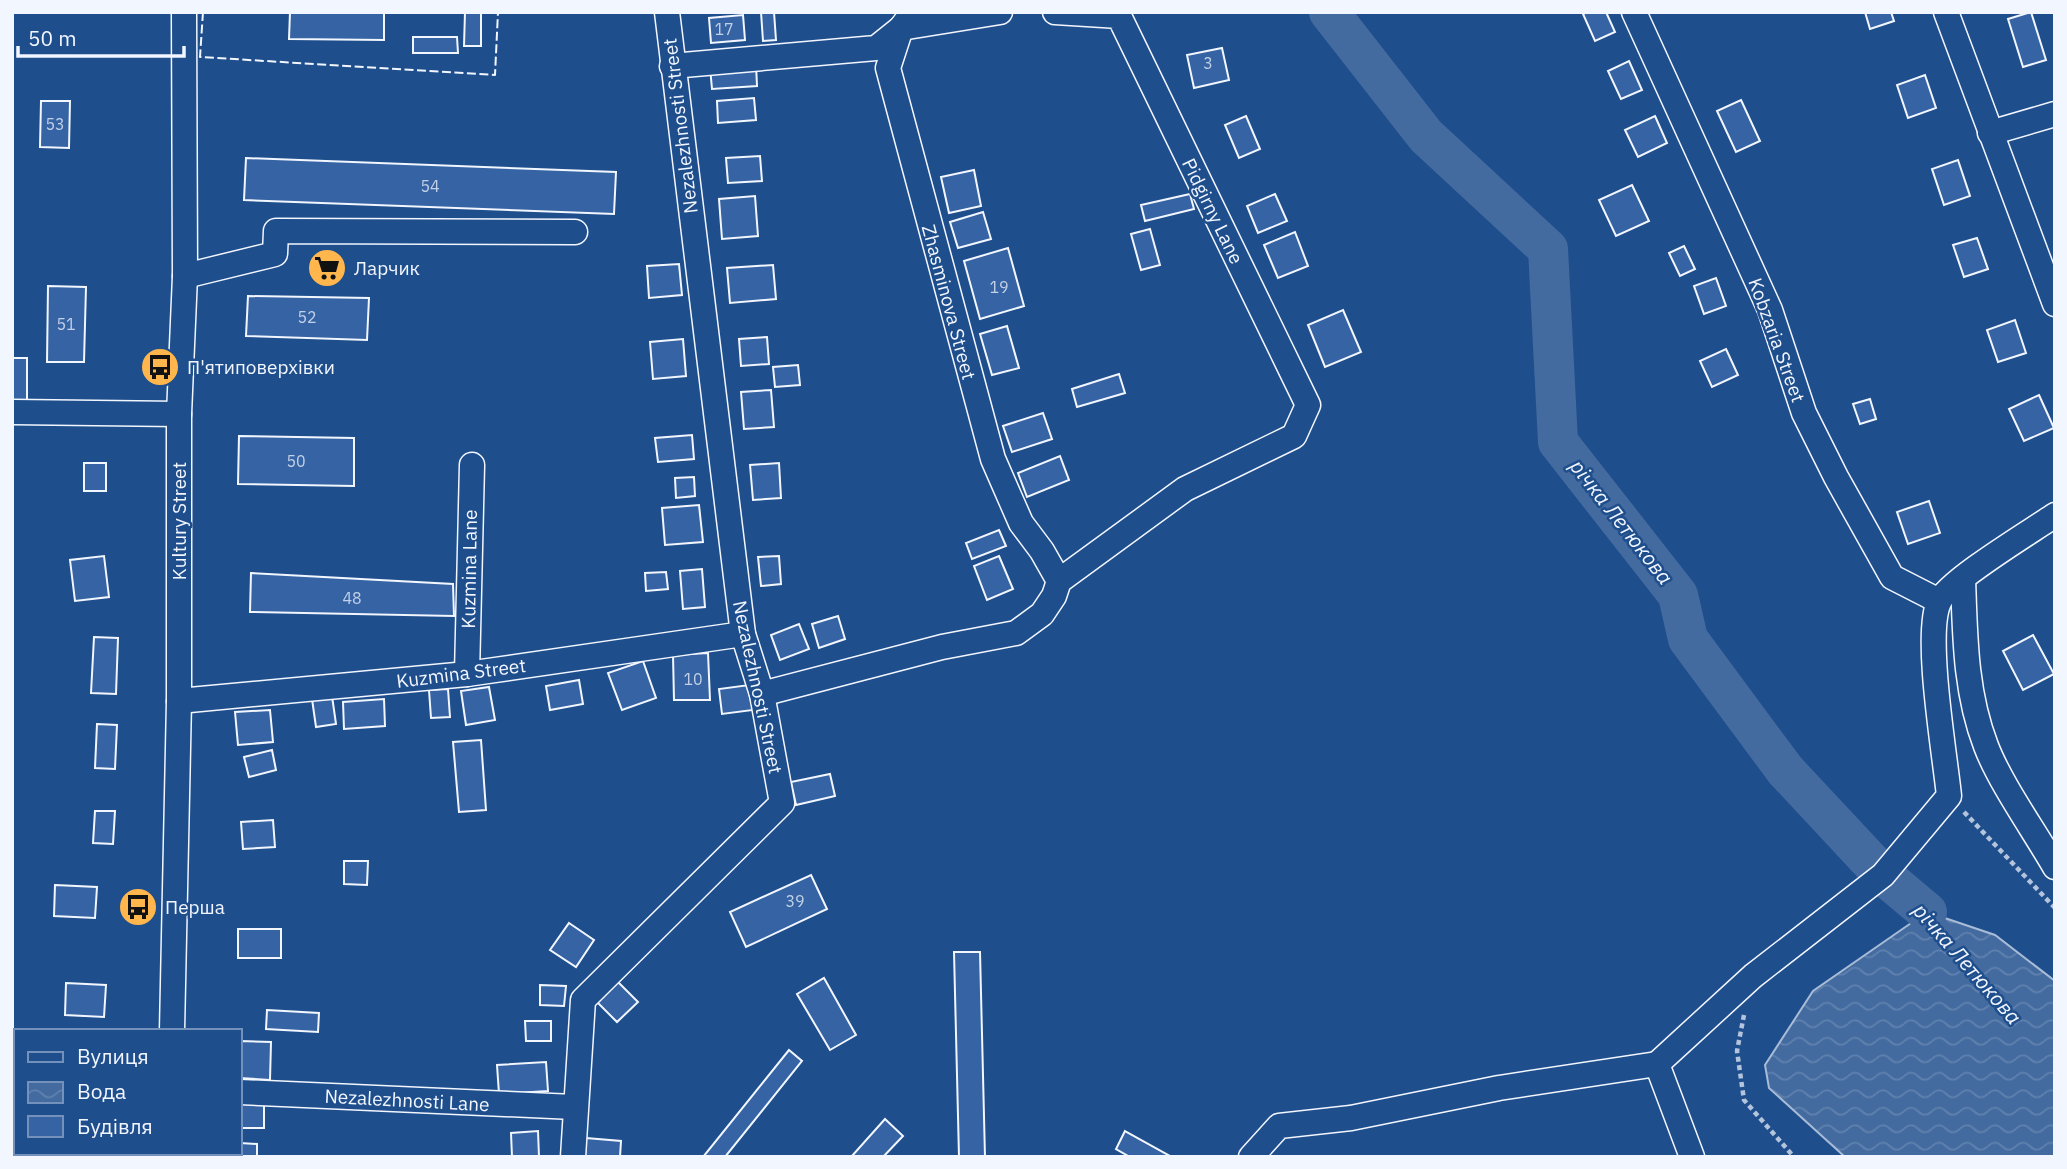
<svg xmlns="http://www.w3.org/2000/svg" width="2067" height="1169" font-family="'IBM Plex Sans',sans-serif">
  <defs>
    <pattern id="water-waves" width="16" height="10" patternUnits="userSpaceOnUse" patternTransform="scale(1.75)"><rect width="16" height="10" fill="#446ba0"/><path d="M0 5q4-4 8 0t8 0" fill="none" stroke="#5f81ae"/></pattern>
  </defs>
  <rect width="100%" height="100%" fill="#1f4e8c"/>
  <polygon fill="url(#water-waves)" stroke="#a8bbd7" stroke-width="2" points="1927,912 1995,935 2055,981 2055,1157 1845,1157 1769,1088 1765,1065 1813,991"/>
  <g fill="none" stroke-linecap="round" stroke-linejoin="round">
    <polyline stroke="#446ba0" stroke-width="40" points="1329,12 1426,136 1548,249 1558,442 1678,595 1688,639 1785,770 1883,875 1927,912"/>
  </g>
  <g fill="#3563a3" stroke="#f2f6ff" stroke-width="2">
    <polygon points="290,12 384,12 384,40 289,39"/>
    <polygon points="465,12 481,12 481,46 464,46"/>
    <polygon points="761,12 774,12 776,40 763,41"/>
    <polygon points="1587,12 1606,12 1615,32 1595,41 1583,14"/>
    <polygon points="1865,12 1891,12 1894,21 1870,29"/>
    <polygon points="2031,12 2046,60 2023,67 2008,19"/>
    <polygon points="743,15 745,40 711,43 709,18"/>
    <polygon points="413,37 457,37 458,53 413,53"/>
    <polygon points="1222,48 1229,80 1194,88 1187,55"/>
    <polygon points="1629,61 1642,90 1621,99 1608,71"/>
    <polygon points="756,64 757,86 712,89 710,67"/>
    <polygon points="1925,75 1936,108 1908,118 1897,85"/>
    <polygon points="754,98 756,120 718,123 717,101"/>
    <polygon points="1741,100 1760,141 1736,152 1717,111"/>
    <polygon points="41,101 70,101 69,148 40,147"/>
    <polygon points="1246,116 1260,149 1239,158 1225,125"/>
    <polygon points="1655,116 1667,143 1638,157 1625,130"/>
    <polygon points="760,156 762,181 728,183 726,158"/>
    <polygon points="246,158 616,172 614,214 244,200"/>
    <polygon points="1958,160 1970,196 1944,205 1932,169"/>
    <polygon points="974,170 981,206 949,213 941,177"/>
    <polygon points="1632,185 1649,221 1616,236 1599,200"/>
    <polygon points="1190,194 1194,209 1145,221 1141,205"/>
    <polygon points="1275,194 1287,221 1258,233 1247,206"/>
    <polygon points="755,196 758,236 722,239 719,199"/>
    <polygon points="983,212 991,239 958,248 950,222"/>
    <polygon points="1150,229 1160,265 1141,270 1131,234"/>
    <polygon points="1295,232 1308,266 1278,278 1264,245"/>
    <polygon points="1977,238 1988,269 1964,277 1953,245"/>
    <polygon points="1684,246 1695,269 1680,276 1669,253"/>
    <polygon points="1008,248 1024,306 980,319 964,261"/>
    <polygon points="679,264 682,295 649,298 647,266"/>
    <polygon points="773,265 776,299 730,303 727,268"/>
    <polygon points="1716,278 1726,306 1704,314 1694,286"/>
    <polygon points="48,286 86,287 84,362 47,362"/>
    <polygon points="248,296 369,298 367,340 246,336"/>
    <polygon points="1343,310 1361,352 1325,367 1308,325"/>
    <polygon points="2015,320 2026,353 1998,362 1987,330"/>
    <polygon points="1007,326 1019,368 992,375 980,334"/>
    <polygon points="767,337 769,364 741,366 739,339"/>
    <polygon points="683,339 686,376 653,379 650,342"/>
    <polygon points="1726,349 1738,375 1712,387 1700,361"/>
    <rect x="12" y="358" width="15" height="42"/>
    <polygon points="798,365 800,385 775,387 773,367"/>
    <polygon points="1119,374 1125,393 1077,407 1072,389"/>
    <polygon points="771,390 774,427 744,429 741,392"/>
    <polygon points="2039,395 2054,428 2024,441 2009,409"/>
    <polygon points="1870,399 1876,419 1860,424 1853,404"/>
    <polygon points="1043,413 1052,439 1012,452 1003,426"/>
    <polygon points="692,435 694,459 658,462 655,438"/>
    <polygon points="239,436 354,438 354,486 238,484"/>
    <polygon points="1060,456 1069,480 1027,497 1018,473"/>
    <rect x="84" y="463" width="22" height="28"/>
    <polygon points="779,463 781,498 753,500 750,465"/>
    <polygon points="694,477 695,496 676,498 675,478"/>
    <polygon points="1929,501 1940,533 1908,544 1897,512"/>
    <polygon points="699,505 703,542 665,545 662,508"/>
    <polygon points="999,530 1006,546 972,559 966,543"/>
    <polygon points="104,556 109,597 75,601 70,560"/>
    <polygon points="779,556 781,584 761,586 758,557"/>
    <polygon points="999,556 1013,589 987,600 974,566"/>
    <polygon points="702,569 705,607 683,609 680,571"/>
    <polygon points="666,572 668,589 646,591 645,573"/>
    <polygon points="251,573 453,584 454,616 250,612"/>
    <polygon points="838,616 845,639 819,648 812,624"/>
    <polygon points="799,624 809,649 780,660 771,635"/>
    <polygon points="2033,635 2054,674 2023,690 2003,651"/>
    <polygon points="94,637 118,638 116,694 91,693"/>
    <polygon points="708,653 710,700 674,700 673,655"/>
    <polygon points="643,661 656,698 622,710 608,673"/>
    <polygon points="579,680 583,704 550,710 546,686"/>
    <polygon points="749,685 753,710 722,714 719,689"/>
    <polygon points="489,687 495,720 466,725 461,691"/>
    <polygon points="448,689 450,717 431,718 429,690"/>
    <polygon points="332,696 336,724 316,727 312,699"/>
    <polygon points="384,699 385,726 344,729 343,702"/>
    <polygon points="270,710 273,742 238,745 235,712"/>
    <polygon points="97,724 117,725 115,769 95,768"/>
    <polygon points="481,740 486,810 459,812 453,742"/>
    <polygon points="272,750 276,770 249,777 244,757"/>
    <polygon points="830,774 835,796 796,805 791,782"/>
    <polygon points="95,811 115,811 113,844 93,843"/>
    <polygon points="273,820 275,847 243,849 241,822"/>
    <polygon points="344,861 368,861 367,885 344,884"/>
    <polygon points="811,875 827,909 746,947 730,912"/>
    <polygon points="55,885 97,887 95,918 54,916"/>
    <polygon points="569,923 594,940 576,967 550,950"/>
    <rect x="238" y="929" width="43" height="29"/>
    <polygon points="954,952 980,952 985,1157 959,1157"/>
    <polygon points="824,978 856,1035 830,1050 797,994"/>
    <polygon points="616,980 638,1002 617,1022 596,1001"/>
    <polygon points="66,983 106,985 104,1017 65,1015"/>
    <polygon points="540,985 566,986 564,1006 540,1005"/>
    <polygon points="267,1010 319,1013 318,1032 266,1029"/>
    <polygon points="525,1021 551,1021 551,1041 526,1041"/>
    <polygon points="240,1041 271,1042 270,1080 240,1078"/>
    <polygon points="789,1050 802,1061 725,1157 703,1157"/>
    <polygon points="546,1062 548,1091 499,1094 497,1065"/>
    <rect x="240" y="1100" width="24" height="28"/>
    <polygon points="885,1119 903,1136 883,1157 851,1157"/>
    <polygon points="538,1131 539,1157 512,1157 511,1133"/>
    <polygon points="1125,1131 1172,1157 1130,1157 1116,1149"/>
    <polygon points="586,1138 621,1141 620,1157 585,1157"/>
    <polygon points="240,1143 257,1144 257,1157 231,1157 231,1153 240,1153"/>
    <rect x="51" y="1153" width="48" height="4"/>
  </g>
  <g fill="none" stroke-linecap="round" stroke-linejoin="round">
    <defs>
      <g id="minor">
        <polyline points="913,12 901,28 888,68 993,459 1021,523 1042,551 1059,581"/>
        <polyline points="1634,12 1770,310 1804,413 1836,477 1892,577 1939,601"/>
        <polyline points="1946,12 2055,304"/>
        <polyline points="672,66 876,48 901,28 1000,12"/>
        <polyline points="1990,133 2055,114"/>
        <polyline points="185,276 275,254 276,231 575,232"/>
        <polyline points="12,412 179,414"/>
        <path d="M1963,578C1965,635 1965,692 1986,746C2000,783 2035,832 2055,867"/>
        <polyline points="467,674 472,465"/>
        <polyline points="762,694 942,647 1016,633 1042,614 1054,596 1059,581 1185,489 1294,436 1308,405 1119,16 1055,12"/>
        <polyline points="179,701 467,674 743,634"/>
        <polyline points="172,1031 179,701 179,414 185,276 184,12"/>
        <polyline points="240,1092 574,1107"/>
        <polyline points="168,1157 168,1153"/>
        <polyline points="573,1157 583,1000 782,803 762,694 743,634 667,12"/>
        <polyline points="1251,1157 1279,1126 1351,1118 1499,1088 1657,1064"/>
        <path d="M1692,1157L1657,1064L1753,976L1883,875L1949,796C1945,755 1924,635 1939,602C1948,581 2032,531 2055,515"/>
      </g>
    </defs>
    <use href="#minor" stroke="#f2f6ff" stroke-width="27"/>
    <g stroke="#b3c4dc" stroke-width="4.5" stroke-dasharray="5 3.5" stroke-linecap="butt">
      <polyline points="1964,812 2055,908"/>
      <polyline points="1744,1015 1737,1051 1744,1100 1794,1157"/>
    </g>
    <use href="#minor" stroke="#1f4e8c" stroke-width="24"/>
    <polyline stroke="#f2f6ff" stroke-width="2" stroke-dasharray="9 3.5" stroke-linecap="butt" points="203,12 200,57 495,75 498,12"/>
  </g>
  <defs>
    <symbol id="supermarket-disc" viewBox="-11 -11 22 22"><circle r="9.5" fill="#ffb74d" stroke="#1f4e8c"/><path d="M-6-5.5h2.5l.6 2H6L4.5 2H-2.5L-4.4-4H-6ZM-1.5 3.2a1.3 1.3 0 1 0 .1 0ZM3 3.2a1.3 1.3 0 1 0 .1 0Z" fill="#111"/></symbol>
    <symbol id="bus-disc" viewBox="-11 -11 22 22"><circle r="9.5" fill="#ffb74d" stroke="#1f4e8c"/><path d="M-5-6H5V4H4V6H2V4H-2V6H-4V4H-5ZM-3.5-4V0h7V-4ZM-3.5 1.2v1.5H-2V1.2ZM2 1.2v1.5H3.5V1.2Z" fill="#111"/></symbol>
  </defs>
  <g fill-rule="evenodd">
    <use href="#supermarket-disc" x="305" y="246" width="44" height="44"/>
    <use href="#bus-disc" x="138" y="345" width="44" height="44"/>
    <use href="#bus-disc" x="116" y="885" width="44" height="44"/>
  </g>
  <g text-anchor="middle" stroke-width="5" stroke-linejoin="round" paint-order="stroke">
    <g font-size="16" fill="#c3d1e8">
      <text x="724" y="35">17</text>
      <text x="1208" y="69">3</text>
      <text x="55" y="130">53</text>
      <text x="430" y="192">54</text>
      <text x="999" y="293">19</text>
      <text x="307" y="323">52</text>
      <text x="66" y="330">51</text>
      <text x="296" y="467">50</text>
      <text x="352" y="604">48</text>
      <text x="693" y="685">10</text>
      <text x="795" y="907">39</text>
    </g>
    <g font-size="19" fill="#f2f6ff" stroke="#1f4e8c">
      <text transform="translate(680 126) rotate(-97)" y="7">Nezalezhnosti Street</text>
      <text transform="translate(1213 211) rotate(64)" y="7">Pidgirny Lane</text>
      <text transform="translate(949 302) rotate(75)" y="7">Zhasminova Street</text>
      <text transform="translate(1777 340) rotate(70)" y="7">Kobzaria Street</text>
      <text transform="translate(179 521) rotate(-90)" y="7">Kultury Street</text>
      <text transform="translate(469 569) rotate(-89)" y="7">Kuzmina Lane</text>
      <text transform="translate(461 673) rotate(-7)" y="7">Kuzmina Street</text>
      <text transform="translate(758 687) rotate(78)" y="7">Nezalezhnosti Street</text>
      <text transform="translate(407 1100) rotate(3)" y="7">Nezalezhnosti Lane</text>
    </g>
    <g font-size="19" fill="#f2f6ff" stroke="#1f4e8c" text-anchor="start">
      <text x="354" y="275">Ларчик</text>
      <text x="187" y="374">П'ятиповерхівки</text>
      <text x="165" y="914">Перша</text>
    </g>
    <g font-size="21" font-style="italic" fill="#f2f6ff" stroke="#1f4e8c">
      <text transform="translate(1621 522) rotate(52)" y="7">річка Летюкова</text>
      <text transform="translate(1967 964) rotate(49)" y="7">річка Летюкова</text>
    </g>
  </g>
  <rect width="2067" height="1169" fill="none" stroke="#f2f6ff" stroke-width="28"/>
  <rect x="14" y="1029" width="228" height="126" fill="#1f4e8c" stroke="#7391ba" stroke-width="2"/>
  <rect x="28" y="1052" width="35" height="10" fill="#1f4e8c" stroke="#7391ba" stroke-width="2"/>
  <text x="77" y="1064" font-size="21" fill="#f2f6ff">Вулиця</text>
  <rect x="28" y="1082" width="35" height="21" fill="url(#water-waves)" stroke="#7391ba" stroke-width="2"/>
  <text x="77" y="1099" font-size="21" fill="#f2f6ff">Вода</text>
  <rect x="28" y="1116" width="35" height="21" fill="#3563a3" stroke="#7391ba" stroke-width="2"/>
  <text x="77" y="1134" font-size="21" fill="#f2f6ff">Будівля</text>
  <path d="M18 46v10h166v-10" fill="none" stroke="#f2f6ff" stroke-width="3.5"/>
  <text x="28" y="46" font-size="21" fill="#f2f6ff" stroke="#1f4e8c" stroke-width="5" paint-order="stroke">50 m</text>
</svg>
